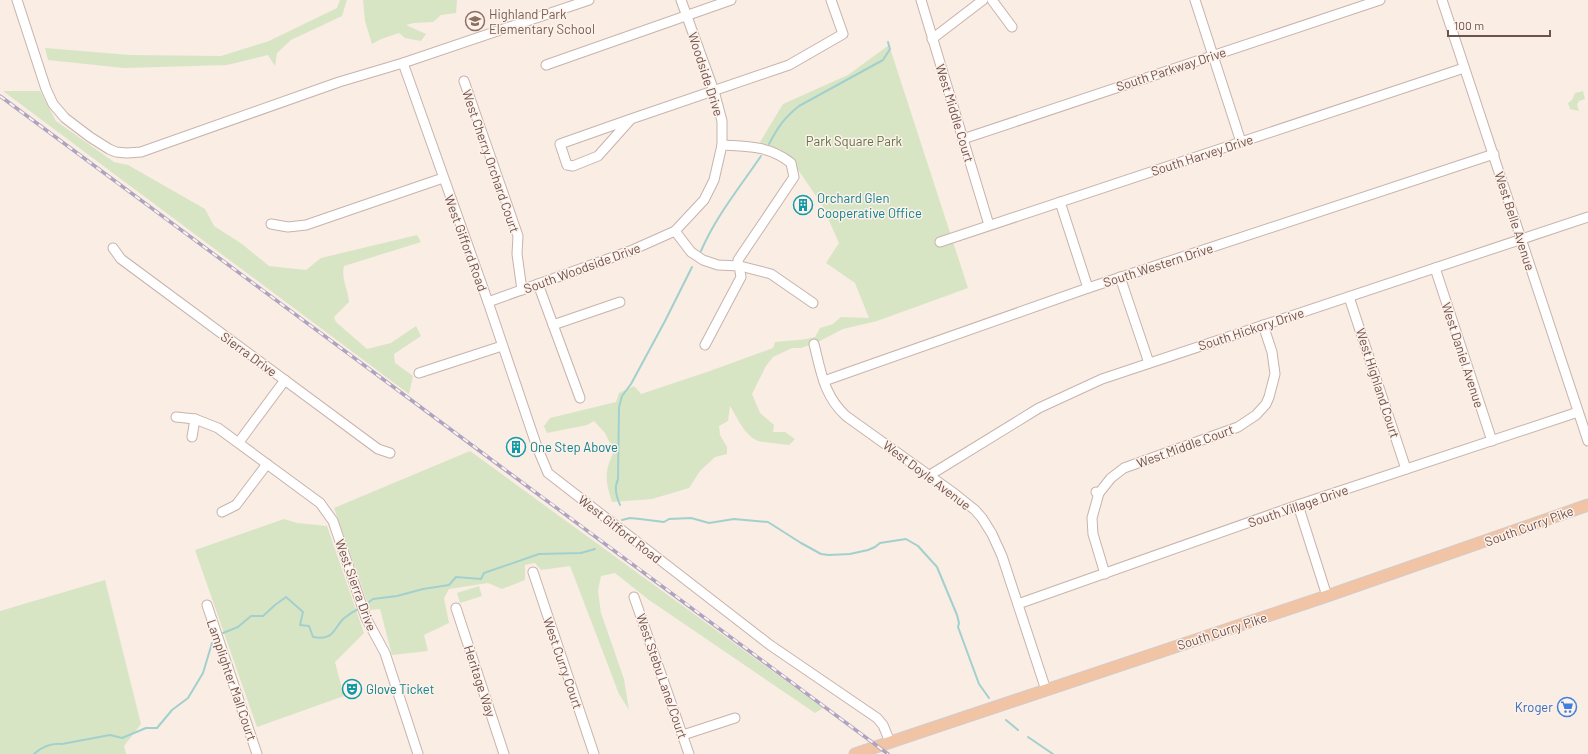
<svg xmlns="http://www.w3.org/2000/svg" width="1588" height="754" font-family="Barlow,sans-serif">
  <rect width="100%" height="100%" fill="#f9ede4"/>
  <g fill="#d8e5c4">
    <polygon points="340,0 347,0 342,16 291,40 277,53 275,66 268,55 227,65 124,68 48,60 45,48 130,55 221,56 269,41 337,8"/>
    <polygon points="363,0 457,0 456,13 441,15 433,22 414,23 406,25 426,34 421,41 405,38 399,33 381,39 372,44 365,21"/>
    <path d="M889,45L968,288L877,321L843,329L818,342L801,348H792L773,357L766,366L752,394L760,413L774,425L773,432H785L795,439L789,445C780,444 772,443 764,442C746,441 738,418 730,406L728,421L719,426L720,435L727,447V454L715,457L700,471L689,488L652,499L612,502C605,479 604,473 614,451L605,433L594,421L587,425L547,433L544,426L550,418L616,402L619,393L634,386L641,394L710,371L773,348L775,342C790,340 801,341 815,337L820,328L833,324L841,317L869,318L855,283L826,263L839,243L822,205L795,165L760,142L783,104L848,75Z"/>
    <path d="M3,91H40L56,121L114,162L128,165L205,209L214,226L242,244L269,266L306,270L321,258L417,235L421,242L344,266C341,279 348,289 349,302L334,317L336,322L367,349L391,343L416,326L421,336L394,354L395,363L413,376L409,394Z"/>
    <polygon points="1583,91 1585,99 1579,101 1577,105 1579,111 1570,109 1568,103 1572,100 1575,93"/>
    <polygon points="470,451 823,708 815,713 649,600 615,573 601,576 598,591 601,613 624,679 629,710 619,694 570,566 541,570 535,563 525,565 525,580 502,589 488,583 449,589 444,598 449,623 424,635 428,651 392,655 380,609 370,610 334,508"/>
    <polygon points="284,519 297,523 327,526 364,633 335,662 344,696 257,727 195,550"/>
    <polygon points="105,580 141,724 124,746 126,754 0,754 0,611"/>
    <polygon points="479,586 482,596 460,603 457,593"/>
  </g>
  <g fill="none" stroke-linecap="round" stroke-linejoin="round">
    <g stroke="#a2d0ce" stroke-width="2">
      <path d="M769,144C778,127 784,118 799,106L883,60L890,49L888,42"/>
      <path d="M701,251C716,216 740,187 761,156"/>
      <path d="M620,505C616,495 614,488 618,479L619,407L622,396L631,384L665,321L692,267"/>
      <polyline points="622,520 630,518 640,519 664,522 669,519 691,518 709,523 734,519 768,522 801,543 821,554 829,555 850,554 868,550 875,547 880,543 906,539 918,546 937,567 957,615 959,623 958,627 979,684 989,698"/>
      <polyline points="365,605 373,599 397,596 423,589 449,585 456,577 481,579 484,573 539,554 581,553 595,549"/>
      <path d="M223,633L238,627L251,616H263L275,605L286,597L303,612L300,625L309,626L313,637C333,641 333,630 343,619C348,615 354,611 360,608"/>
      <polyline points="1006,720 1018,730"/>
      <polyline points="1028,737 1053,754"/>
      <path d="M34,754C42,747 51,743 62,744L110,735L122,738L146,728H157L172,710L188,698L203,673L212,643"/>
    </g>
    <defs>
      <g id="minor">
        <polyline points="17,0 46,89 53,104 65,118 90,137 109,149 116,152 127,153 141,152 339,82 403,63 589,0"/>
        <polyline points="921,0 989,225"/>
        <polyline points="992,0 1012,27"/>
        <polyline points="1195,0 1241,142"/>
        <polyline points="1442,0 1588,441"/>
        <polyline points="932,39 983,0"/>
        <polyline points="403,63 488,302 537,447 548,473 770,645 877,718 883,725 890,742"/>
        <polyline points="546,65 731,0"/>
        <polyline points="464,81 518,236 517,254 522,290"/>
        <polyline points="631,119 560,144 567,165 573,166 598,156 631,119 789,65 843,34 831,0"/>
        <polyline points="963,139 1380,0"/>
        <polyline points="1060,202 1088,288"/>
        <polyline points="271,224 288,227 306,225 443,178"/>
        <polyline points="675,231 691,252 703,260 718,265 740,266 771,274 813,303"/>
        <polyline points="940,242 1464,68"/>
        <polyline points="113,248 121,259 378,449 390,453"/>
        <polyline points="1435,268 1492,441"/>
        <polyline points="1120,277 1149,363"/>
        <polyline points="538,284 580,398"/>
        <polyline points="1349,297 1406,469"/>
        <polyline points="488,302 630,251 675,231 704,200 714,180 722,145 722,121 714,91 681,0"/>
        <polyline points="553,325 620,302"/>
        <path d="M814,344C821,372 824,396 846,416L955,494L975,510L982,518L992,534L1002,556L1046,690"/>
        <path d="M705,345L741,277L738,260L794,177L791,163C770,146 748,146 722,145"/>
        <polyline points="419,373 502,346"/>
        <polyline points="824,381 1088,288 1494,154"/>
        <polyline points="176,417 195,419 218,428 320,503 333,521 366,618 385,653 418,754"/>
        <polyline points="192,437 195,419"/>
        <polyline points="239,442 285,380"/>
        <polyline points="930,475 1039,408 1102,379 1588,217"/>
        <polyline points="1096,492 1099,493 1092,518 1093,534 1105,574"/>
        <polyline points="1099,493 1111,478 1124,468 1238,427 1256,415 1266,404 1269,397 1275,374 1272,352 1263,325"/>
        <polyline points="1298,505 1327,596"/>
        <polyline points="222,512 236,505 267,464"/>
        <polyline points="533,572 594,754"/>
        <polyline points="634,597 689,754"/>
        <polyline points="1018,604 1298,505 1578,412"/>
        <polyline points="207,605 257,754"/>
        <polyline points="456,608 504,754"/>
        <polyline points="683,735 735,718"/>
      </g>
      <polyline id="major" points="855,754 1327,596 1588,505"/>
    </defs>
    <use href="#minor" stroke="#c8b3ac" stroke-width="11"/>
    <use href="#major" stroke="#d4cbca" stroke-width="13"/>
    <use href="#minor" stroke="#fff" stroke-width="9"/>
    <use href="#major" stroke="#f0c4a4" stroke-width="11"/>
    <defs>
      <path id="rail" d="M0,96C296,315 593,534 888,754"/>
    </defs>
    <use href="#rail" stroke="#aea4c1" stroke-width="3.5"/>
    <use href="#rail" stroke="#fdf1e9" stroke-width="2" stroke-dasharray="6" stroke-linecap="butt"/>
  </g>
  <defs>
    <symbol id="school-ring" viewBox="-11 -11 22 22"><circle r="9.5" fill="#fdf1e9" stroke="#8d6e63" stroke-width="1.5"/><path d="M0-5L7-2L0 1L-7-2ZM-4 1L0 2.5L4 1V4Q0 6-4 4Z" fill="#8d6e63"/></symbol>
    <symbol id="building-ring" viewBox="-11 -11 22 22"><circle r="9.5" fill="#fdf1e9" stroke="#0f9aa8" stroke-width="1.5"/><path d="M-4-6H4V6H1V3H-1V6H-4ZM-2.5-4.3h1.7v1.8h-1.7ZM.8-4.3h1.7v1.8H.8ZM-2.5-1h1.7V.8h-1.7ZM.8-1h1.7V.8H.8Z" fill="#0f9aa8"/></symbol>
    <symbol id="theatre-ring" viewBox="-11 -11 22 22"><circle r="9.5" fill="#fdf1e9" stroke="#0f9aa8" stroke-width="1.5"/><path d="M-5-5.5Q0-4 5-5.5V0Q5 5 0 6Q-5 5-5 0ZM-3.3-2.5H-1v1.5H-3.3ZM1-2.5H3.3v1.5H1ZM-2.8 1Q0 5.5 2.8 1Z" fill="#0f9aa8"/></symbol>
    <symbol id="supermarket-ring" viewBox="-11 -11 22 22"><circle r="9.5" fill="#fdf1e9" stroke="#3f7fe0" stroke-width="1.5"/><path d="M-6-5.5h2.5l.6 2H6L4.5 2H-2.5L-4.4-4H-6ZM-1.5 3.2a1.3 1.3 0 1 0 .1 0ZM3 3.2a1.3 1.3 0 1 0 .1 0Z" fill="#3f7fe0"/></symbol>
  </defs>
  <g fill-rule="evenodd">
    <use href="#school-ring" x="464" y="10" width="22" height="22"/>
    <use href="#building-ring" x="792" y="194" width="22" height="22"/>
    <use href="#building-ring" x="505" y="436" width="22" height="22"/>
    <use href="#theatre-ring" x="341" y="678" width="22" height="22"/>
    <use href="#supermarket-ring" x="1556" y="696" width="22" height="22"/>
  </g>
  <g text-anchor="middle" stroke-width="3" stroke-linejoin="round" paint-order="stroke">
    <g font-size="13" fill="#785e54" stroke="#fdf1e9" text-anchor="start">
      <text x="489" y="19">Highland Park<tspan x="489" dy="15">Elementary School</tspan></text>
    </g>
    <g font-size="13" fill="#6e524d" stroke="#fdf1e9">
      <text transform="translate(1171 69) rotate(-18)" y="5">South Parkway Drive</text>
      <text transform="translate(706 74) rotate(72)" y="5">Woodside Drive</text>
      <text transform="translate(955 113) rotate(73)" y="5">West Middle Court</text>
      <text transform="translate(1202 155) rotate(-18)" y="5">South Harvey Drive</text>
      <text transform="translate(491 161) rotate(71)" y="5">West Cherry Orchard Court</text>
      <text transform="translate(1515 221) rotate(72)" y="5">West Belle Avenue</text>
      <text transform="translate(466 243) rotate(70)" y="5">West Gifford Road</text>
      <text transform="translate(1158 265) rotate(-18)" y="5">South Western Drive</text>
      <text transform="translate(582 268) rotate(-20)" y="5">South Woodside Drive</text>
      <text transform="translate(1251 329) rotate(-18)" y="5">South Hickory Drive</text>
      <text transform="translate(249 354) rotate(36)" y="5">Sierra Drive</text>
      <text transform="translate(1463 355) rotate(72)" y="5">West Daniel Avenue</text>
      <text transform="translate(1378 383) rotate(72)" y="5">West Highland Court</text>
      <text transform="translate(1185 446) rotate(-20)" y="5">West Middle Court</text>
      <text transform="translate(927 475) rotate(37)" y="5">West Doyle Avenue</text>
      <text transform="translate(1298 506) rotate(-19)" y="5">South Village Drive</text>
      <text transform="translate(1529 526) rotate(-20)" y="5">South Curry Pike</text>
      <text transform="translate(620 529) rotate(38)" y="5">West Gifford Road</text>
      <text transform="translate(356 585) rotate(70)" y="5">West Sierra Drive</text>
      <text transform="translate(1222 631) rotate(-18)" y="5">South Curry Pike</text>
      <text transform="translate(563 663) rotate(71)" y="5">West Curry Court</text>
      <text transform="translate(662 676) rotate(71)" y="5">West Stebu Lane/Court</text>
      <text transform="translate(232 680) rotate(71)" y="5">Lamplighter Mall Court</text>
      <text transform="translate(480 681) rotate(72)" y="5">Heritage Way</text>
    </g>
    <g font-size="13" fill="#5d7346" stroke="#fdf1e9">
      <text x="854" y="146">Park Square Park</text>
    </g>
    <g font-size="13" fill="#0d838f" stroke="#fdf1e9" text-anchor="start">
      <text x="817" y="203">Orchard Glen<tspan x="817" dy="15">Cooperative Office</tspan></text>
      <text x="530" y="452">One Step Above</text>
      <text x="366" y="694">Glove Ticket</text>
    </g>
    <g font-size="13" fill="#366cbe" stroke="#fdf1e9" text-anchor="end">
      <text x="1553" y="712">Kroger</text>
    </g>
  </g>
  <path d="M1448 30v6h102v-6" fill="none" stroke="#6e524d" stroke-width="2"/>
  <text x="1454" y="30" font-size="12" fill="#6e524d" stroke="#fdf1e9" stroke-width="3" paint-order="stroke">100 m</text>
</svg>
